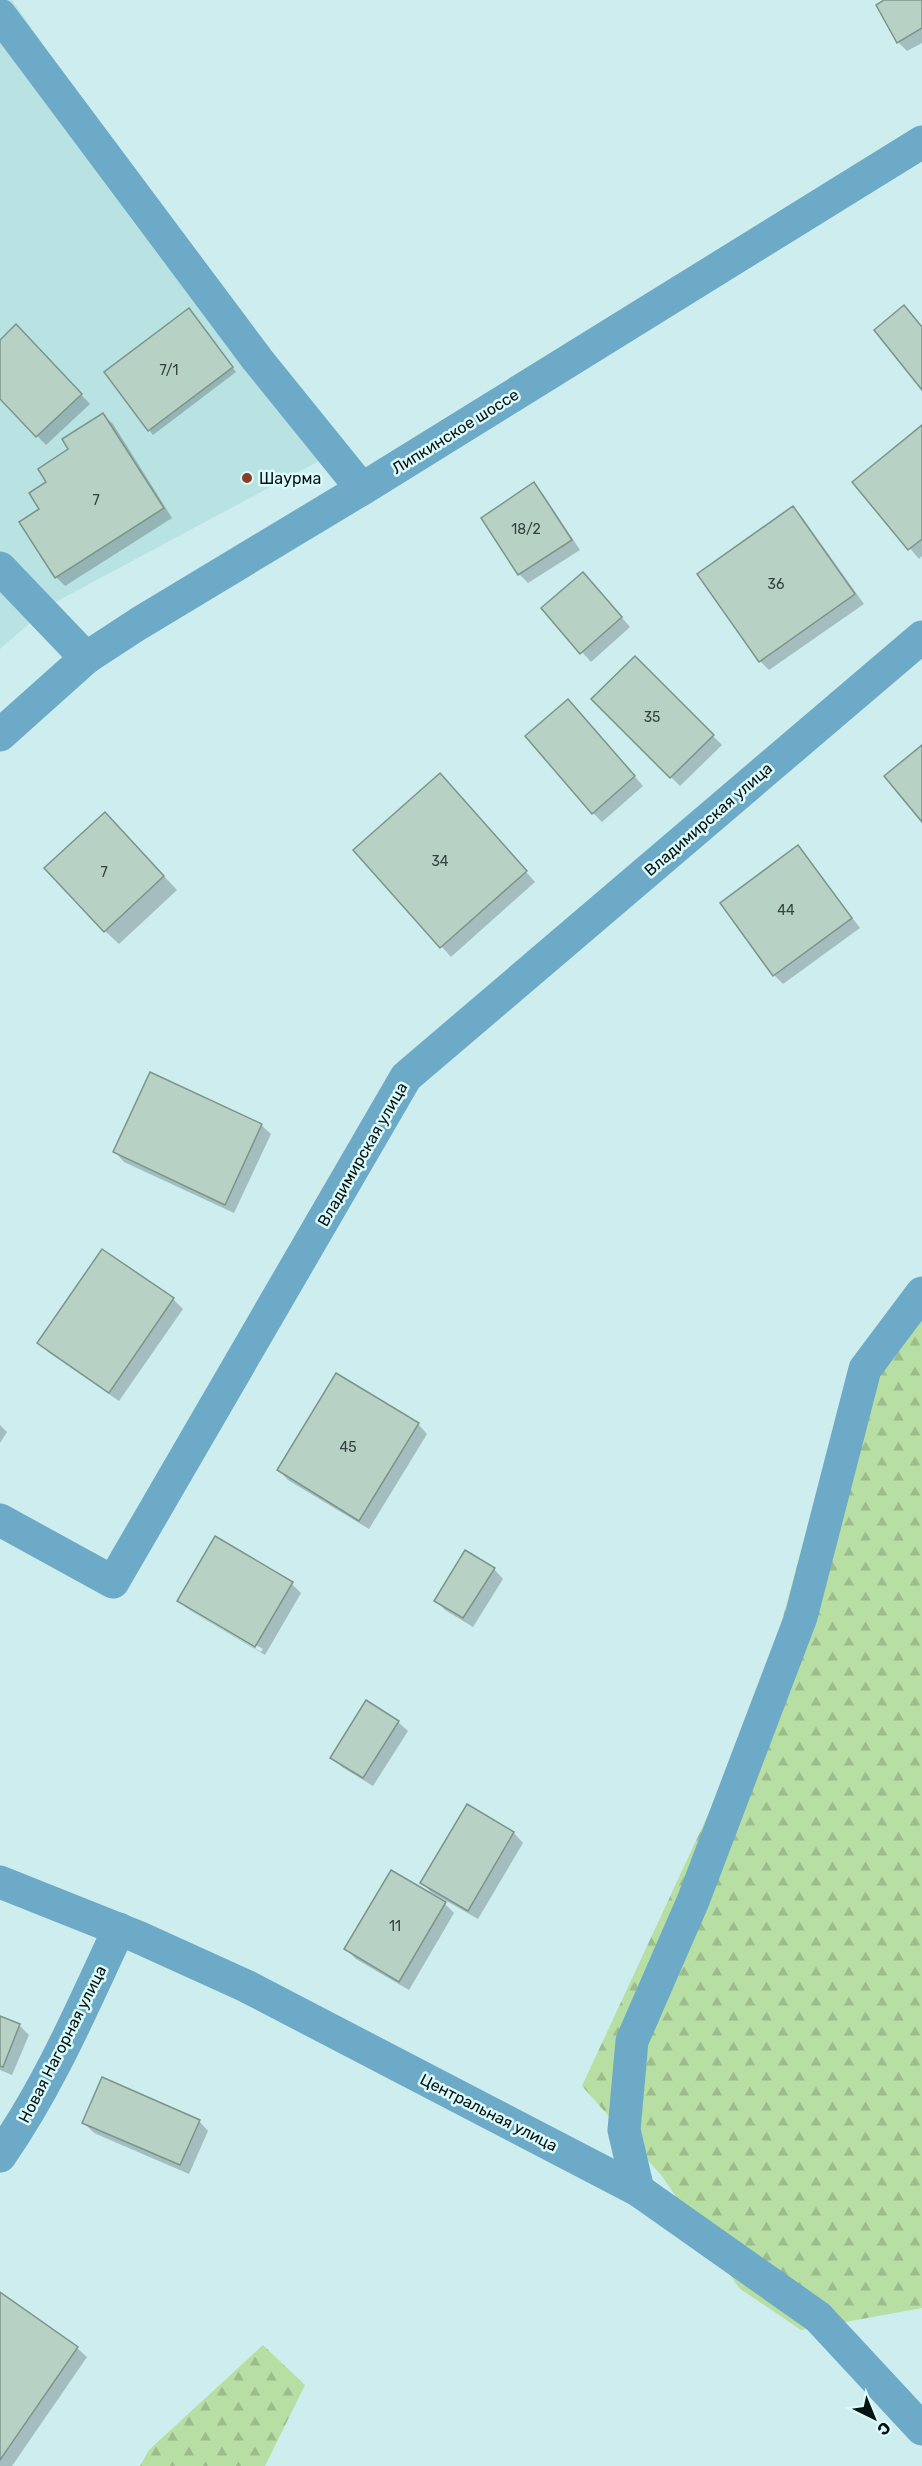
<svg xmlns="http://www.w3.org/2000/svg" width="922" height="2466" font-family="Rubik,sans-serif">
  <defs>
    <pattern id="forest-firs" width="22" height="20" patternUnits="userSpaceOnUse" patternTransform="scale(1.5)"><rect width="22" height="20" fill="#b7dea3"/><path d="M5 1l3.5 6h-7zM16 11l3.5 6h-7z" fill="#9cbd8b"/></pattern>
  </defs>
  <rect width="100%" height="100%" fill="#ceedee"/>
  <polygon fill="#b9e2e3" points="0,0 12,0 330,455 52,604 0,649"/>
  <g fill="url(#forest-firs)">
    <polygon points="922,1298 922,2308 801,2330 739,2288 661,2175 582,2086 759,1705 838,1415"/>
    <polygon points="263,2345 305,2385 265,2466 140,2466 149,2450"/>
  </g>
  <g fill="#0003" fill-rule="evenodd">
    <polygon points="887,0 922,0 922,43 907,51 898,42"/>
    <polygon points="193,315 236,372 153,435 149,430"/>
    <polygon points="26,336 90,404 46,445 0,397 0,342"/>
    <polygon points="103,415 113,424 172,518 65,586 56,577 41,509 48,482 70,449"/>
    <polygon points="922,427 922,556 919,559 854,482"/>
    <polygon points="534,484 543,494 580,550 528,583 519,574"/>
    <polygon points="793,508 802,517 864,604 769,670 760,661"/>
    <polygon points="592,583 630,627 591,662 543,608"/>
    <polygon points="635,658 722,745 680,786 593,699"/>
    <polygon points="577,710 643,786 602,822 593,813"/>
    <polygon points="449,785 535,882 451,957 356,850"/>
    <polygon points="118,827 177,890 119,944 105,931"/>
    <polygon points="798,847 860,928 783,984 774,975"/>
    <polygon points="261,1125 271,1134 234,1213 124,1162 115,1152"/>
    <polygon points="102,1251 173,1299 183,1309 119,1401 48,1352 39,1343"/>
    <polygon points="418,1424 427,1434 369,1529 288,1480 279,1470"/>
    <polygon points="0,1425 7,1432 0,1443"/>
    <polygon points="494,1569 503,1579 473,1627 445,1610 436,1600"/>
    <path d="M292,1584L301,1593L265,1655L189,1610L179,1600ZM188,1605L263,1649L261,1652L188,1609Z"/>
    <polygon points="367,1702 398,1722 408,1731 373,1786 342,1767 332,1757"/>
    <polygon points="467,1806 514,1833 523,1843 478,1919 431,1892 422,1883"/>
    <polygon points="445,1904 454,1913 409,1990 356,1959 346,1949"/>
    <polygon points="0,2017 19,2025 29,2035 12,2075 0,2070"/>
    <polygon points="199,2121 208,2131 189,2174 94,2133 84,2123"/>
    <polygon points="0,2294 77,2348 87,2357 12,2466 0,2466"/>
  </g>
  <g fill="#b7d1c5" stroke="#7c958a" stroke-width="1.5">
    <polygon points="884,0 922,0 922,28 897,43 876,5"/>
    <polygon points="904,305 922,327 922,390 874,330"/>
    <polygon points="189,308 233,367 148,431 104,372"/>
    <polygon points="16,324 82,394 36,437 0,399 0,340"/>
    <polygon points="103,413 164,508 55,578 19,522 39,509 29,493 46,482 38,469 68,449 62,439"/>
    <polygon points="922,425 922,539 908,550 852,482"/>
    <polygon points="534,482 572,540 518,575 481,518"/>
    <polygon points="793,506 855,594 759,662 697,574"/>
    <polygon points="583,572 622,617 580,654 541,608"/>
    <polygon points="635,656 714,735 670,778 591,699"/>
    <polygon points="568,699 635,776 592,814 525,736"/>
    <polygon points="922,745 922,822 884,776"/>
    <polygon points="440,773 527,871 440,948 353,850"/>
    <polygon points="105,812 164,876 104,932 44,868"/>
    <polygon points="798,845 852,918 773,976 720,903"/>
    <polygon points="150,1072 262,1124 225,1205 113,1152"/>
    <polygon points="102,1249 174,1298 109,1393 37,1343"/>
    <polygon points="336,1373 419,1423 359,1521 277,1470"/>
    <polygon points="215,1536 293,1582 255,1647 177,1601"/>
    <polygon points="465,1550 495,1568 463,1618 434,1601"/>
    <polygon points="366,1700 399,1721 363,1778 330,1758"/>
    <polygon points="467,1804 514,1832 468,1911 420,1883"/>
    <polygon points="391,1870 446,1902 399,1982 344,1949"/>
    <polygon points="0,2016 20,2024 3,2067 0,2066"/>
    <polygon points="102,2077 200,2120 180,2165 82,2123"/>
    <polygon points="0,2292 78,2347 0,2460"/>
  </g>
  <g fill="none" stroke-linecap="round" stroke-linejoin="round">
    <g stroke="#6daac7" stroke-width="33">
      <polyline points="0,15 257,359 362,489"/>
      <polyline points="0,568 86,658"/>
      <polyline points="0,735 86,658 138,624 362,489 922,142"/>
      <polyline points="0,1520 113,1582 406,1077 922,637"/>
      <polyline points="0,1882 138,1937 246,1986 638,2190 818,2317 922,2429"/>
      <path d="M0,2156C49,2086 83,2006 119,1929"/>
      <polyline points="638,2190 624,2130 632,2041 693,1901 801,1617 865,1369 922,1293"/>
    </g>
  </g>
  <circle fill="#883f23" stroke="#dbfafb" stroke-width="2" cx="247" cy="478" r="6"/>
  <g text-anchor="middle" stroke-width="5" stroke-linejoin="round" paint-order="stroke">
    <g font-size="14" fill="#33423f">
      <text x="169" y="375">7/1</text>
      <text x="96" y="505">7</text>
      <text x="526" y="534">18/2</text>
      <text x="776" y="589">36</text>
      <text x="652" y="722">35</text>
      <text x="440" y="866">34</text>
      <text x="104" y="877">7</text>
      <text x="786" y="915">44</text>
      <text x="348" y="1452">45</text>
      <text x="395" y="1931">11</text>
    </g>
    <g font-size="16" fill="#071212" stroke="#dbfafb">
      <text transform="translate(455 431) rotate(-32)" y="6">Липкинское шоссе</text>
      <text transform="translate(708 819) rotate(-41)" y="6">Владимирская улица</text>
      <text transform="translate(362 1154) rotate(-60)" y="6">Владимирская улица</text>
      <text transform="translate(62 2044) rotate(-63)" y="6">Новая Нагорная улица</text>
      <text transform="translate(489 2112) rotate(27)" y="6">Центральная улица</text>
    </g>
    <g font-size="16" fill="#071212" stroke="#dbfafb" text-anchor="start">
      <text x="259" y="484">Шаурма</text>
    </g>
  </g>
  <g transform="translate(874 2418) rotate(137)" stroke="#dbfafb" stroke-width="4.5" paint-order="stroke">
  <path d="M0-4.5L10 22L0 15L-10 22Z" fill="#071212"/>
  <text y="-9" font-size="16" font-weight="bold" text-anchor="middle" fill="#071212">С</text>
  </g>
</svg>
